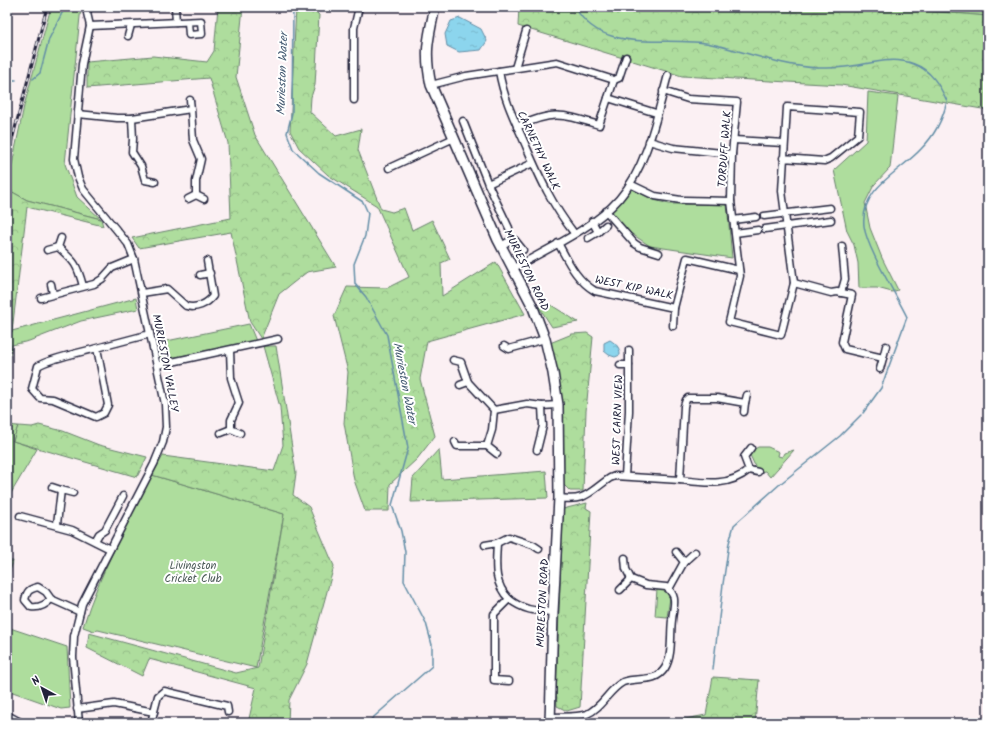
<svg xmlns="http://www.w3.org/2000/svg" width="995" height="730" font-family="Kalam,sans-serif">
  <defs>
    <pattern id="forest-crowns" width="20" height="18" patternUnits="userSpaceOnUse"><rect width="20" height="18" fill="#aedd9d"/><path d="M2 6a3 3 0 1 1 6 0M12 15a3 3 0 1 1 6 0" fill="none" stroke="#95bd88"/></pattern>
    <pattern id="water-ripples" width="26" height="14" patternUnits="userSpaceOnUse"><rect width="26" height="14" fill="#8cd5ed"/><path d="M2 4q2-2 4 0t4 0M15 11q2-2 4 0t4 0" fill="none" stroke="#78b7cc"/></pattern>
  </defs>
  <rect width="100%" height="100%" fill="#fbf0f3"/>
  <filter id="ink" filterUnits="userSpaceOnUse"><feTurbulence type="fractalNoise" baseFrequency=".025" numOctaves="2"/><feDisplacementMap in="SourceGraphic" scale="8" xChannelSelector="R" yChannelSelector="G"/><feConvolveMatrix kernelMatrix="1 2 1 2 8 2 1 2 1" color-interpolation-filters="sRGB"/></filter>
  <g filter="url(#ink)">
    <g fill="#aedd9d" stroke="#68806c">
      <polygon points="51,7 81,7 65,164 77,197 101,219 27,200 7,189 24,106"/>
      <polygon points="880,7 988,7 988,16"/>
      <polygon points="868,92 898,96 890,168 874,185 865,203 870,228 882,258 898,290 892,292 877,288 859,288 858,263 854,245 847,231 834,170 866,141"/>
      <polygon points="630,188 654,200 669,204 727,204 732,258 650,246 626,230 609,212"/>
      <polygon points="136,298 138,309 81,321 29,341 12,345 7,374 7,339 12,331"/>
      <polygon points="249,324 256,341 161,360 157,343"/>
      <polygon points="7,425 18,426 13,441 37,449 7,500"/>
      <polygon points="758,447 768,447 779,452 778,456 782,457 784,453 794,450 770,477 765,471 759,472 752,468 755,466 750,455 746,457 750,452"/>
      <path d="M152,475L284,514L256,668L98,630L94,631L83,627C99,573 128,524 152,475Z"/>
      <polygon points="7,561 13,561 7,582"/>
      <polygon points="657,589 665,591 670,598 667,617 655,616"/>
      <polygon points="7,627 67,647 70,708 61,709 7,690"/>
    </g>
    <g fill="url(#forest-crowns)" stroke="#68806c">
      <polygon points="218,7 243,7 236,77 255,135 336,267 307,272 279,294 261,339 250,322 231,232 139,248 132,238 231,218 228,143 209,78 87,88 87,62 153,56 207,62 214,51"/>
      <polygon points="296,7 311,7 319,15 315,85 311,97 310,112 336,136 361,129 358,150 381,209 392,212 404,208 412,230 432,220 450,259 441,263 442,296 496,262 525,314 427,341 420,379 435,436 417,459 390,484 389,511 365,511 354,480 344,423 348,372 334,316 347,287 387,288 409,277 377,206 328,175 299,148 290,131"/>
      <polygon points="519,7 880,7 988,16 988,110 841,85 682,76 518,26"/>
      <polygon points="7,189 27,200 101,219 103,226 27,207 12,331 7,339"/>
      <polygon points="551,305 578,322 552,327 539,307"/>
      <path d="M587,333L593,337L586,411L583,491H570L563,484C563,435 563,391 550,343L572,334Z"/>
      <polygon points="263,346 276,346 296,473 293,495 309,507 334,566 307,664 289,700 288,723 248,723 256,688 149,659 142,676 87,648 89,633 236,673 258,668 284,514 152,475 163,456 274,471 283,445 280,407"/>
      <polygon points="39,425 63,431 99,445 147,457 137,477 13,441 18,426 32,427"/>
      <polygon points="439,449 442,479 546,471 548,498 411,502 413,478"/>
      <polygon points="587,503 586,508 591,511 580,707 567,711 557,706 556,689 563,509"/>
      <polygon points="713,677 759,680 755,723 664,723 706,715"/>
    </g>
    <g fill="url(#water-ripples)" stroke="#628da6">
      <polygon points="460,18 481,29 487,41 481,50 459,52 447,46 445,34 451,21"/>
      <path d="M610,340C616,344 620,347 620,355L615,357L609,355L604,351V343Z"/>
    </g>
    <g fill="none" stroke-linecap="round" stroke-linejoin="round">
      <g stroke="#628da6" stroke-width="1.5">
        <polyline points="293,7 292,113 287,133 293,149 319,173 363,202 368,213 365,236 354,264 355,284 366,297 387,335 408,448 392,505 401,531 405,552 404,581 426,623 432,645 432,666 367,723"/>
        <path d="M575,7C602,56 667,35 711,44C747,52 781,66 818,68C827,68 836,68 845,67C868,65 890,55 914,64C931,70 940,86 947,101C943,119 934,136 921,149C900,172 860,188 864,226C867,249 896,294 907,317L881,388L863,413"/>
        <polyline points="33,79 40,73 49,39 65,7"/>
        <polyline points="7,98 12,80 16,80"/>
        <polyline points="713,669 723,584 729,543 734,525 780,484 840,436 861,415"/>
      </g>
      <defs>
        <g id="street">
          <polyline points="175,7 176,22"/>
          <polyline points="90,26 201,21 202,34 189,35 188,22"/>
          <polyline points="128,36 131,25"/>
          <polyline points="515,68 526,31"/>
          <path d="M499,71C503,95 512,115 522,137C538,173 549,201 574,233"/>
          <polyline points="431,85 466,76 557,62 614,80 619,78 626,57"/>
          <polyline points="663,91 688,99 737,102 732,154 731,201 740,276 729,322 781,335 794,283 782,191 787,107 860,112 858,136 831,158 824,161 783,158"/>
          <polyline points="608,98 656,113"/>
          <polyline points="190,100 191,109"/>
          <polyline points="354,100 354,28 359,7"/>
          <polyline points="78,114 117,118 132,118 191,109 193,140 201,159 196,181 196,195 204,199"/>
          <polyline points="132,118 133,139 132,152 141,166 145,180 155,182"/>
          <polyline points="463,121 488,184 533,163"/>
          <path d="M517,127C553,110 562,114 599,125L614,80"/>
          <polyline points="734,140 784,143"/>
          <polyline points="649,141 673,148 732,154"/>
          <polyline points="389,168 454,138"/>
          <polyline points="488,184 509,228"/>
          <polyline points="630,184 655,196 681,200"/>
          <polyline points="188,199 196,195"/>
          <polyline points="684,200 731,201"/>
          <polyline points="606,211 634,243 640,247 659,253"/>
          <polyline points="764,216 830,208"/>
          <polyline points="733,220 756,217"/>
          <polyline points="592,221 598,232 606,225"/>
          <polyline points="765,229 831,220"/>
          <polyline points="735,233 758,230"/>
          <polyline points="588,238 598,232"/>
          <path d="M558,243C568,261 576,280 595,291L674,308L687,258L739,270"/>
          <polyline points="501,246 511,240 515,240 523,250"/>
          <polyline points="58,247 61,238"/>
          <path d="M47,250L58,247C75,262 77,264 83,286"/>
          <path d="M512,269C547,249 593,229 619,199C647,167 657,115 668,75"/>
          <polyline points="200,275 210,273"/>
          <polyline points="794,283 831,293 837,292 852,295 842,342 845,349 883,358 886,346"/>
          <polyline points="51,284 53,294"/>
          <path d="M142,293L167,289L186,306C196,309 207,304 213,296L207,261"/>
          <polyline points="841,293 845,279 842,246"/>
          <polyline points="41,298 94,284 102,279 112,268 134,259"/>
          <polyline points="673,326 674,308"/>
          <polyline points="504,346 509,349 545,339"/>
          <path d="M97,348C82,352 48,359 38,366L32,389L40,398L53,399L96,417L104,413L108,405L97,348L150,334"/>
          <polyline points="230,350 231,378 239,403 231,420 231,429 240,433"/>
          <polyline points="629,350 629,365"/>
          <polyline points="453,360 461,362 468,382 494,410 492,430 487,446 497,454"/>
          <polyline points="158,365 278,339"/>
          <polyline points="620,365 629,365 629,411 625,476"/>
          <polyline points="880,369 883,358"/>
          <polyline points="460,385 468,382"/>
          <polyline points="745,403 747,395"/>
          <polyline points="494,410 527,404 542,406"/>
          <polyline points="221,433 231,429"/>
          <polyline points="455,442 457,446 487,446"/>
          <polyline points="537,450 543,426 542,406 558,405"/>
          <polyline points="749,470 758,472"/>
          <path d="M680,480C706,483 728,487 749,470L744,457L751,448"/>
          <polyline points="52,487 61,490"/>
          <path d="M559,498C586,502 589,492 610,478L615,476L680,480L684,406L686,400L688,398H717L745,403L744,412"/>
          <polyline points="20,516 72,530 110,549"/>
          <polyline points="57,524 61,490 73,493"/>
          <polyline points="95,541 99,534 105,530 123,496"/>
          <polyline points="497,543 509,537 533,545 539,549"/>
          <path d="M485,545L497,543C496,564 493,583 509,599"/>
          <polyline points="625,558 626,569 631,579"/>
          <polyline points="684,562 695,552"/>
          <polyline points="669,589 684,562 676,552"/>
          <path d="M51,599L46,592L38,587C29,589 27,591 25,600L31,607C39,608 45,606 51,599L80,612"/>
          <path d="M509,681L494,680V614L509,599C523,610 534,611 553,612"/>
          <polyline points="77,709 114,704 154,712"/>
          <polyline points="7,715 22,723"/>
          <path d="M550,717C561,716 576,718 587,714C603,707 608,690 623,682C638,676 655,684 665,668C673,655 670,635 672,620C673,606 679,597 666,587L646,585L631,579L620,590"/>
          <polyline points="79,723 73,657 74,636 82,604 154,464 163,442 166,427 165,404 134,259 128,244 83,189 78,177 74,159 82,64 90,26 87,13 89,7"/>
          <polyline points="151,723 158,696 164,691 227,706 228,712"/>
        </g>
        <path id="secondary" d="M435,7C428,39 424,52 431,85L498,240L532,305L545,339L553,373L558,405L559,498L553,612L550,723"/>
      </defs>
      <use href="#street" stroke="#22223b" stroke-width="9"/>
      <use href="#secondary" stroke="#22223b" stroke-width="12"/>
      <use href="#street" stroke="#fff" stroke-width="6"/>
      <use href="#secondary" stroke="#fff" stroke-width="9"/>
      <defs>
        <polyline id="rail" points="7,159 47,7"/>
      </defs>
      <use href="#rail" stroke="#22223b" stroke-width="3"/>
      <use href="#rail" stroke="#fff" stroke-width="1.5" stroke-dasharray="4.5" stroke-linecap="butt"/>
    </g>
  </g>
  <g text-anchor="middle" stroke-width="4" stroke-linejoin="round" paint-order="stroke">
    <g font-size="11" fill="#22223b" stroke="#fff">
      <text transform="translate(724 149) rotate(-86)" y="4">TORDUFF WALK</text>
      <text transform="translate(539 150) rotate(65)" y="4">CARNETHY WALK</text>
      <text transform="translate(527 270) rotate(64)" y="4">MURIESTON ROAD</text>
      <text transform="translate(634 287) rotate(12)" y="4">WEST KIP WALK</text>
      <text transform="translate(166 363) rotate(79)" y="4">MURIESTON VALLEY</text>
      <text transform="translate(617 420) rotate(-88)" y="4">WEST CAIRN VIEW</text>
      <text transform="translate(542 603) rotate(-87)" y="4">MURIESTON ROAD</text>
    </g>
    <g font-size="11" fill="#4c5a58" stroke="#fff">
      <text x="193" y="569">Livingston<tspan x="193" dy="13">Cricket Club</tspan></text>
    </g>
    <g font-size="12" font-style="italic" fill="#425870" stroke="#fff">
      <text transform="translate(282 74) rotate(-88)" y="4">Murieston Water</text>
      <text transform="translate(405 383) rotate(79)" y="4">Murieston Water</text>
    </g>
  </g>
  <rect width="995" height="730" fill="none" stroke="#fff" stroke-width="24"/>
  <rect x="12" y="12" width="971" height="706" fill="none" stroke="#22223b" stroke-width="1.5" filter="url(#ink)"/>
  <g transform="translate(42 688) rotate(320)" stroke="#ffffff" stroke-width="3" paint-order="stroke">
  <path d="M0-3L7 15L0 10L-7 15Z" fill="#22223b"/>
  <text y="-6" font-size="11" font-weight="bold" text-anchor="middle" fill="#22223b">N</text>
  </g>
</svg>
